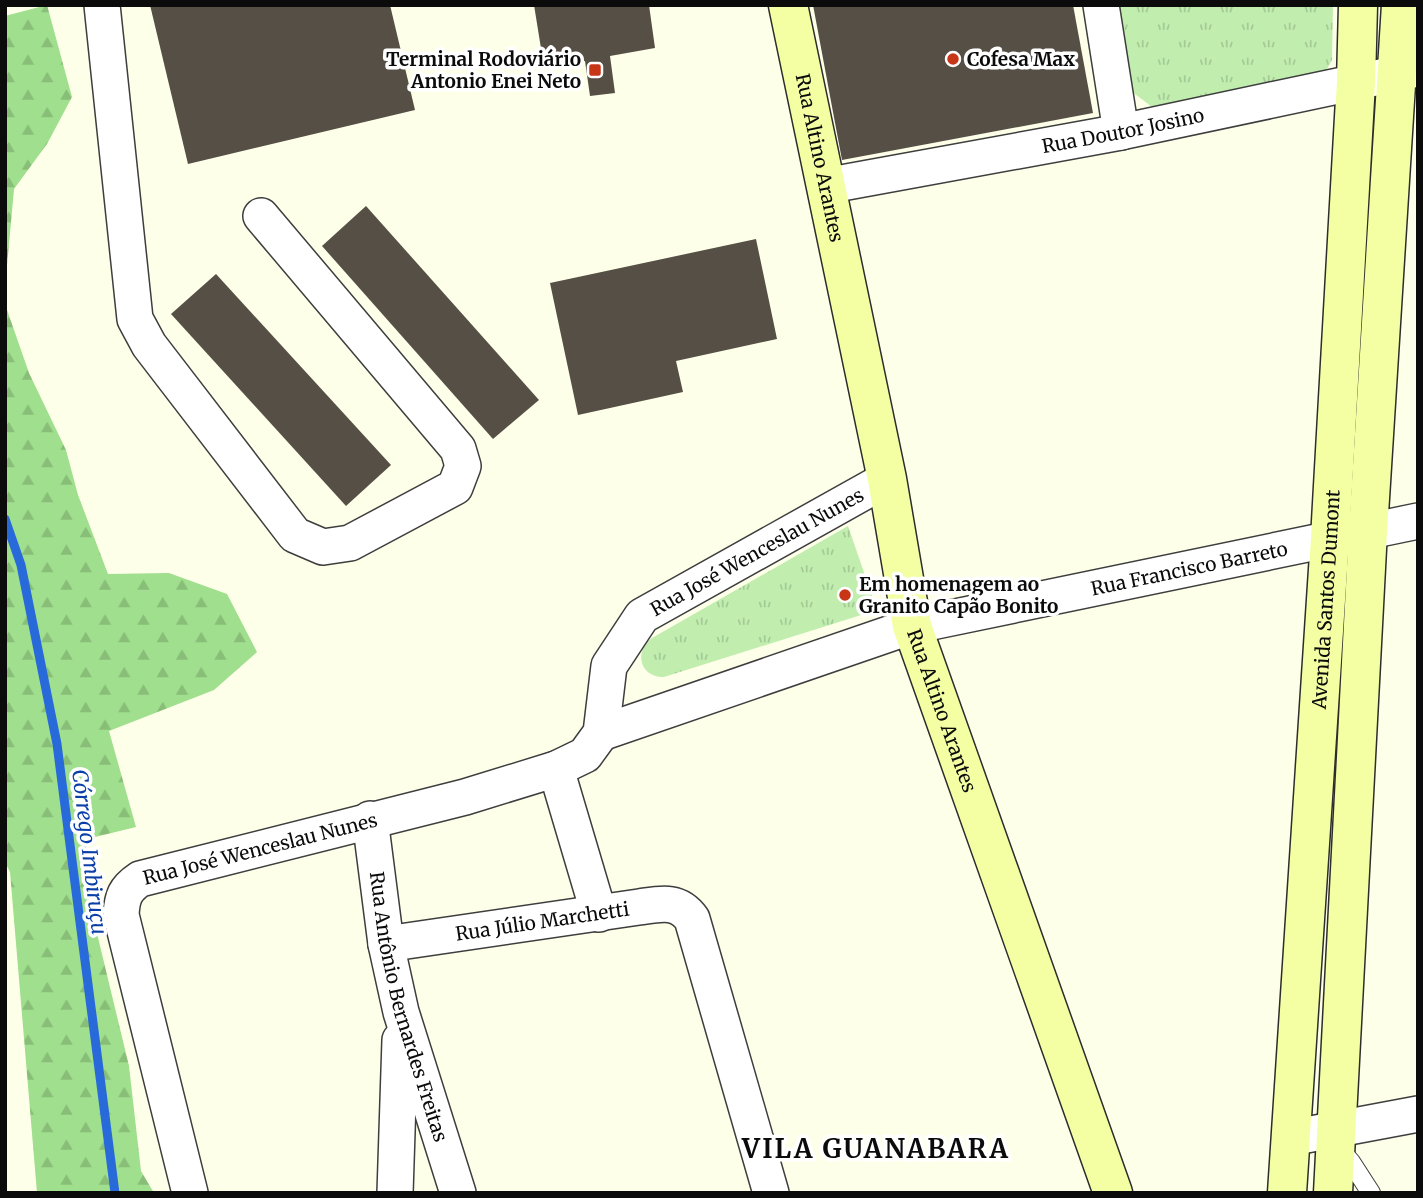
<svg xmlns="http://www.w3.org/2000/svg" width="1423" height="1198" font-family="Merriweather,serif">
  <defs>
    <pattern id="forest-firs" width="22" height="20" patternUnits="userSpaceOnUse" patternTransform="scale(1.75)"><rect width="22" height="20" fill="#9fdf8d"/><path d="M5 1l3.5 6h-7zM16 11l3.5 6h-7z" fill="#88be78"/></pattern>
    <pattern id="park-tufts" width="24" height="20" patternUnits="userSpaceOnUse" patternTransform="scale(1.75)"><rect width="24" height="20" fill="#c1edaf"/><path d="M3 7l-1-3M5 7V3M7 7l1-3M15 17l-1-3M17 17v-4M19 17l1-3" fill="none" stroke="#a4ca95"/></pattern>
  </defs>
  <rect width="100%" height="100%" fill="#feffe9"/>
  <g fill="url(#forest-firs)">
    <polygon points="47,5 72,97 47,144 14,189 5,288 5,16"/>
    <polygon points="5,304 29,373 66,450 78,495 108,574 169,573 227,594 257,652 214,690 109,731 136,827 91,838 82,854 94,921 129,1066 141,1171 154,1193 37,1193 10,872 5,862"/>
  </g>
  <g fill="url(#park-tufts)">
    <polygon points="1118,5 1333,5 1332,60 1319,83 1168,112 1152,107 1131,91"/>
    <path d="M848,526L877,610L664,677C639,677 634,651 652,638Z"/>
  </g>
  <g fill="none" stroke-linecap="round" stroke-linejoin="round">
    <polyline stroke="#286ada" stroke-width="9" points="5,519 21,565 57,744 115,1193"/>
  </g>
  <g fill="#554f46">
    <polygon points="150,5 390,5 415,110 188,164"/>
    <polygon points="534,5 649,5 655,48 610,56 615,93 590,96 585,61 544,67"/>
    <polygon points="813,5 1073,5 1093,113 842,160"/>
    <polygon points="366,206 539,400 493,439 322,246"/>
    <polygon points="756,239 777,339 676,361 683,392 578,415 550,283"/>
    <polygon points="216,274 391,465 346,506 171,314"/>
  </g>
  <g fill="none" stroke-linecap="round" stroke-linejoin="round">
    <defs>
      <polyline id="lane" points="1338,1147 1351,1162 1371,1193"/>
      <g id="street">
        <polyline points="102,5 135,319 149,345 295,535 323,547 350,543 455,487 463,466 458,449 261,216"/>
        <polyline points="1101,5 1121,132"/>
        <path id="s1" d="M825,186L1121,132L1418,69"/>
        <path id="s2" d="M601,733L912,626L1418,521"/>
        <polyline points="556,769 599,914"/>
        <path id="s3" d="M370,819L386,944L401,1012L458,1193"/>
        <path id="s4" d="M386,944L639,907C660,904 678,899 692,919L771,1193"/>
        <polyline points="1290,1138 1418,1114"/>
        <path id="s5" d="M190,1193L121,915C122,897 125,889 140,879L465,797L556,769L585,755L601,733L609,666L642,616L887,479"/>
        <polyline points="395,1193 400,1040"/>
      </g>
      <g id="secondary">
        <path id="s6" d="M788,5L887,479L912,626L1113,1193"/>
        <path id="s7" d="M1287,1193L1330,539L1356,82L1358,5"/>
        <polyline points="1333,1193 1368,530 1401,5"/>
      </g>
    </defs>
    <use href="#lane" stroke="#3e3e3e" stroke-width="20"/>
    <use href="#street" stroke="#3e3e3e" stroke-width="38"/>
    <use href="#secondary" stroke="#2d2d2d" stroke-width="41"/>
    <use href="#lane" stroke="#fff" stroke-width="18"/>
    <use href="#street" stroke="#fff" stroke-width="35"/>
    <use href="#secondary" stroke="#f4ffa4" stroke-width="38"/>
  </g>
  <g fill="#c73717" stroke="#fff" stroke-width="2.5">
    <circle cx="953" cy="59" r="7"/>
    <rect x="588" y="63" width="14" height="14" rx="3.5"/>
    <circle cx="845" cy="595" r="7"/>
  </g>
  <g text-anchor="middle" stroke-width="7" stroke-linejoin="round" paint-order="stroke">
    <g font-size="19" font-weight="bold" fill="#0b0b0b" stroke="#fff" text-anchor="start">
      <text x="581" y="66" text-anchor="end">Terminal Rodoviário<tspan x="581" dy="22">Antonio Enei Neto</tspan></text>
      <text x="967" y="66">Cofesa Max</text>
      <text x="859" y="591">Em homenagem ao<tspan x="859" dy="22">Granito Capão Bonito</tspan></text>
    </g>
    <g font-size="19" fill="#0b0b0b" stroke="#fff">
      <text dy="7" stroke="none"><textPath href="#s1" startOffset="303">Rua Doutor Josino</textPath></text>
      <text dy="7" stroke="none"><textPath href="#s6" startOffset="156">Rua Altino Arantes</textPath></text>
      <text dy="7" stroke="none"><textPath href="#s5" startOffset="1078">Rua José Wenceslau Nunes</textPath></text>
      <text dy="7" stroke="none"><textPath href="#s2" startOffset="612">Rua Francisco Barreto</textPath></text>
      <text dy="7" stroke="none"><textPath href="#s7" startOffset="595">Avenida Santos Dumont</textPath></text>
      <text dy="7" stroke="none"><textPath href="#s6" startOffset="723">Rua Altino Arantes</textPath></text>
      <text dy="7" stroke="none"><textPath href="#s5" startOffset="453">Rua José Wenceslau Nunes</textPath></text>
      <text dy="7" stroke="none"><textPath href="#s4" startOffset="158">Rua Júlio Marchetti</textPath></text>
      <text dy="7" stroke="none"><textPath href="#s3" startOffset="192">Rua Antônio Bernardes Freitas</textPath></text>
    </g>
    <g font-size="21" font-style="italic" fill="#0a3fa7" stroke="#fff">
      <text transform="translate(89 852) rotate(83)" y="7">Córrego Imbiruçu</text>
    </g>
    <g font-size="26" font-weight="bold" letter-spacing="2" fill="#0b0b0b" stroke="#fff">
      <text x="876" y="1158">VILA GUANABARA</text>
    </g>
  </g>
  <rect width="1423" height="1198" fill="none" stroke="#0b0b0b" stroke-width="14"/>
</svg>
